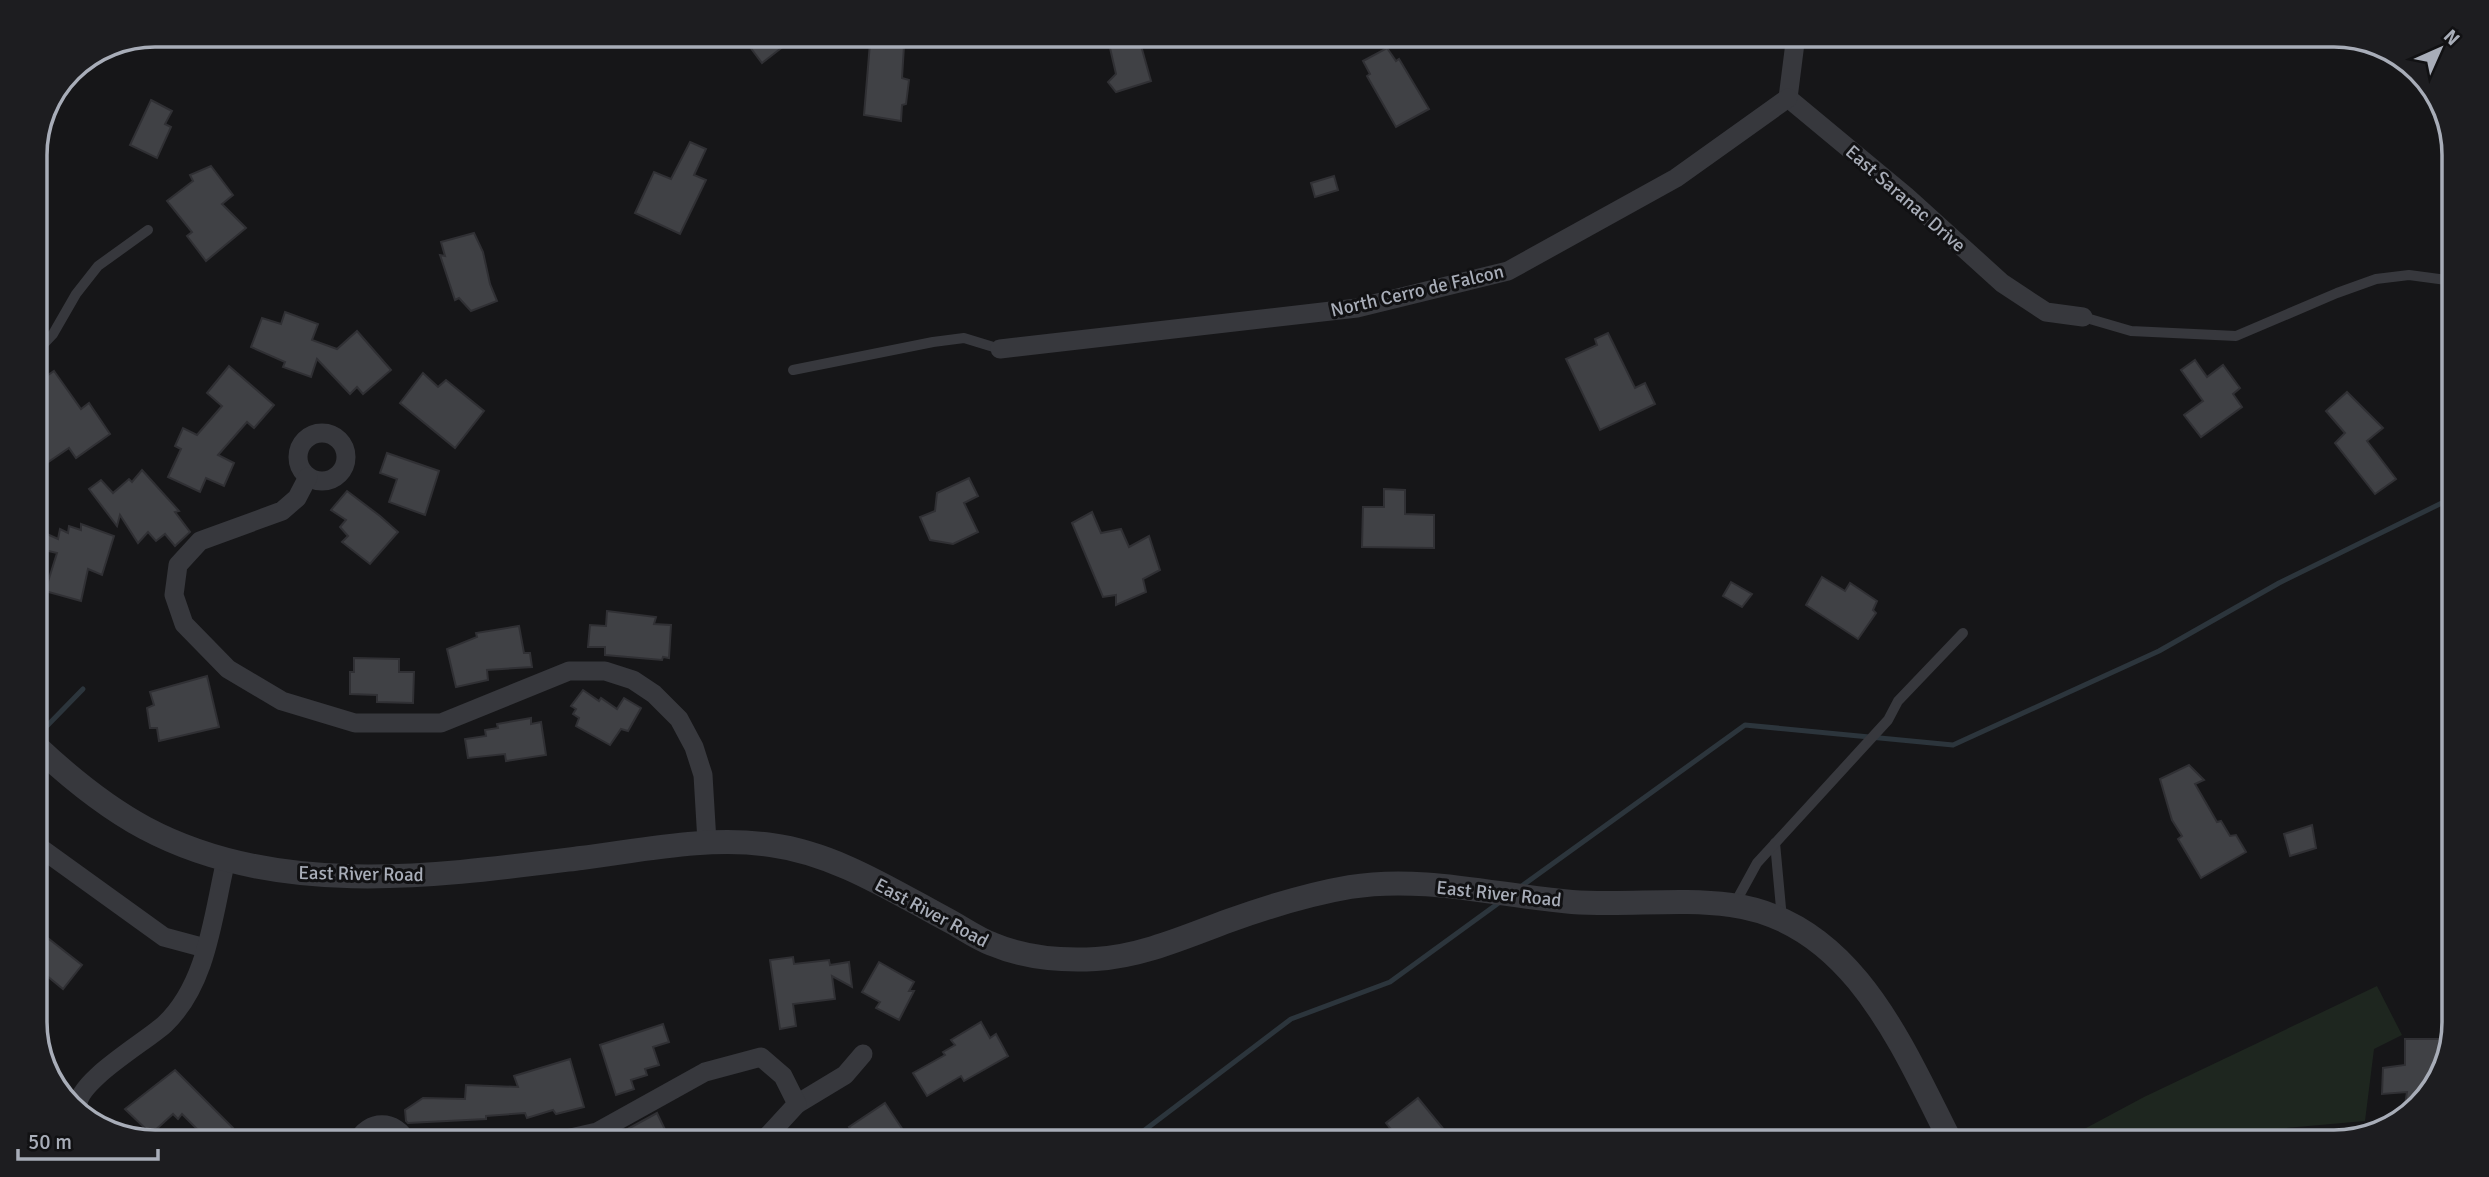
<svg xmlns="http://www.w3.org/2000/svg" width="2489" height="1177" font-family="Signika,sans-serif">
  <rect width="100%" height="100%" fill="#161618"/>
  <polygon fill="#1e261f" points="2377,986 2402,1035 2374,1049 2365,1121 2243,1132 2203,1142 2155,1142 2152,1134 2124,1142 2065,1142 2073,1135 2144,1097"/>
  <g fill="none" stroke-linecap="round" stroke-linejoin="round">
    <g stroke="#2c353c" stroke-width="5">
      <polyline points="64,84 79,64"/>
      <polyline points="43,730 83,689"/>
      <polyline points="1519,888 1745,725 1953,745 2159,651 2279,583 2454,497"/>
      <polyline points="1129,1142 1291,1019 1390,982 1500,902"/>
    </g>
  </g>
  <g fill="#404145" stroke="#303034" stroke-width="2">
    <polygon points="741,35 798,35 762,63"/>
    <polygon points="1107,35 1138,35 1151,81 1116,92 1108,82 1116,74"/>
    <polygon points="870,43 904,46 902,78 909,80 906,104 902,105 901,121 864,115"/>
    <polygon points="1387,48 1396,61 1399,59 1429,109 1396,127 1367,76 1370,74 1363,61"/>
    <polygon points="151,100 172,111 165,124 171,127 157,158 130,145"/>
    <polygon points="690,142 706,149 694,175 706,180 680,234 635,213 654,172 671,179"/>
    <polygon points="211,166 233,195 222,204 246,228 206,261 187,236 192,232 167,201 193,181 190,175"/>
    <polygon points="1334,176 1338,190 1315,197 1311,183"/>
    <polygon points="474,233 483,252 490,284 497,301 471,311 459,298 455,300 440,255 445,256 441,242"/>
    <polygon points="285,312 318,324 312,340 337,349 357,331 391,370 363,394 357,387 350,394 317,359 311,377 283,367 285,362 251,347 262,318 281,324"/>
    <polygon points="1608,333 1635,388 1645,383 1655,404 1600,430 1566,359 1597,345 1595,339"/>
    <polygon points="2195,360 2207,377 2223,365 2240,388 2233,394 2242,407 2201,437 2184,415 2203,401 2181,370"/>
    <polygon points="229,366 274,405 254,428 247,422 218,455 234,463 224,486 206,478 200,492 168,477 181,449 175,446 183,428 197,435 222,406 207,393"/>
    <polygon points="54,371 81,409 89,403 110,434 76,458 69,448 35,471 35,440 42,435 35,425 35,384"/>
    <polygon points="423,373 438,387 446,380 484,411 455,448 400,403"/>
    <polygon points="2347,392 2383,428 2367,441 2396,479 2375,494 2335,443 2345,433 2326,411"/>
    <polygon points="387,453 439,471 425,515 389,502 397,479 380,473"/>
    <polygon points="142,470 179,511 175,512 190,532 175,546 165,534 156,541 148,532 138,543 120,515 117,526 89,489 101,480 113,493 129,479 132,482"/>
    <polygon points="969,478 978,496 964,503 978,532 953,544 930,540 920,517 935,511 937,493"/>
    <polygon points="1384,489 1405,490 1405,514 1434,515 1434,548 1362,547 1363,507 1384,507"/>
    <polygon points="347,491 380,516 398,532 370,564 342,542 348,536 340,527 346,520 331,510"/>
    <polygon points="1092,512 1101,533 1121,529 1129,547 1149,536 1160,570 1143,579 1146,592 1116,605 1116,595 1103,597 1072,523"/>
    <polygon points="81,524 114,536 102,575 88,569 81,601 45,591 57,553 44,550 47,534 58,539 60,529 68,533 69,526 81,530"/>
    <polygon points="1822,577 1845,591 1850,583 1877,601 1873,610 1876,613 1858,639 1806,605"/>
    <polygon points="1731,582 1752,594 1742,607 1723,596"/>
    <polygon points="607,611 656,617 654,624 671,625 669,658 663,657 662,660 605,655 605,647 588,647 590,625 606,626"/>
    <polygon points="519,626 524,653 530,653 532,667 487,670 488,680 456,687 447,649 477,637 476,633"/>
    <polygon points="354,658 399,659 399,672 414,672 413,703 377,702 377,695 350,694 350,672 354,672"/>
    <polygon points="207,676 219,727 159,741 157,728 150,728 147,708 154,705 150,692"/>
    <polygon points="583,690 599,701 601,698 617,709 624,698 641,708 628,731 621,729 610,745 576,726 579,718 573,714 576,709 571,706"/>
    <polygon points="531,718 531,724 541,722 546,755 506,761 505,754 468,758 465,739 486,736 485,730 498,728 497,724"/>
    <polygon points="2189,765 2204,780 2195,784 2217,822 2221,821 2230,836 2236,835 2246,852 2201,878 2178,839 2182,836 2172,820 2160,779"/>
    <polygon points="2312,825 2316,848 2290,856 2284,834"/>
    <polygon points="35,928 82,965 63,989 35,966"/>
    <polygon points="793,957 794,964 829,960 830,965 849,962 852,987 832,976 835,999 793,1004 796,1026 780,1029 770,960"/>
    <polygon points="879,962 914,982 909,991 914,991 899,1020 876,1008 880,1002 862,992"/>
    <polygon points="981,1022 990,1038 996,1034 1008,1056 964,1081 961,1076 927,1096 913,1073 945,1055 943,1052 955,1045 951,1040"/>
    <polygon points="663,1024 669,1042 653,1047 659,1065 645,1069 647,1075 631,1080 634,1089 616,1095 600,1045"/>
    <polygon points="2405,1039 2451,1039 2445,1068 2403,1119 2407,1092 2382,1094 2383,1068 2405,1065"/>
    <polygon points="570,1059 584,1107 556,1114 553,1110 527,1118 525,1113 486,1116 486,1119 408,1123 406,1121 405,1110 423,1098 465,1099 466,1085 518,1087 514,1076"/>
    <polygon points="175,1070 233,1128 218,1142 210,1142 182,1114 178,1119 173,1114 151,1134 125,1109"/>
    <polygon points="1418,1098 1454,1142 1401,1142 1386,1123"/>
    <polygon points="885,1103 911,1142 830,1142 852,1131 849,1127"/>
    <polygon points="657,1113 671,1142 604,1142"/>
  </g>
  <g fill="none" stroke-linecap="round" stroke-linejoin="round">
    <g stroke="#37383d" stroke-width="10">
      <polyline points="2083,317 2131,331 2236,336 2337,293 2376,279 2409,275 2454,281"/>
      <polyline points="35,353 53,334 76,294 98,266 148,230"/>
      <polyline points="793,370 933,342 964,338 1000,349"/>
      <polyline points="1775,843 1782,919"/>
      <polyline points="1734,905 1757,863 1888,720 1898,701 1963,633"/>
    </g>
    <g stroke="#37383d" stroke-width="19">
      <polyline points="1796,35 1788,98 1906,196 2002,283 2046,312 2083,317"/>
      <polyline points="1000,349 1357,308 1508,271 1676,178 1788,98"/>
      <circle cx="322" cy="457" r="24"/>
      <polyline points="308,477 297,498 282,511 200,541 178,565 174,595 184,624 228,669 282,701 355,723 441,723 569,671 605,671 633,680 654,694 679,719 694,747 703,775 707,842"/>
      <polyline points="35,844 164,937 205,948"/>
      <polyline points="797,1104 845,1075 863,1054"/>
      <path d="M78,1107C75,1082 147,1041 165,1024C208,983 213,914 226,860"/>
      <path d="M357,1142C368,1119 396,1119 407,1142"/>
      <polyline points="553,1142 597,1132 705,1072 761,1057 783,1076 797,1104 762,1142"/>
    </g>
    <path stroke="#37383d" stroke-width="24" d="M35,745C69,777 104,806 145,828C278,899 438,876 581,858C644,850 708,836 771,845C838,854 896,893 955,924C967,931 979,939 992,944C1025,958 1061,961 1096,959C1142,956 1185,937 1228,921C1267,907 1309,894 1350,887C1424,875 1498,896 1572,902C1625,906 1678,898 1731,905C1852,921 1902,1046 1951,1142"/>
  </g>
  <g text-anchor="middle" stroke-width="6" stroke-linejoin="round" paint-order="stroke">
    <g font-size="19" fill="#a8adb8" stroke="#111113">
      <text transform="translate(1906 198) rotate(41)" y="7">East Saranac Drive</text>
      <text transform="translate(1417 290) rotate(-13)" y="7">North Cerro de Falcon</text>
      <text transform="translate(361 873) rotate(1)" y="7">East River Road</text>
      <text transform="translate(1499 893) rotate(6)" y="7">East River Road</text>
      <text transform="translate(932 912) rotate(28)" y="7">East River Road</text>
    </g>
  </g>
  <path d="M0 0H2489V1177H0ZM155 47H2334A108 108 0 0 1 2442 155V1022A108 108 0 0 1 2334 1130H155A108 108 0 0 1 47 1022V155A108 108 0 0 1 155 47Z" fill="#1d1d20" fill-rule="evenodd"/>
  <path fill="none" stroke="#a8adb8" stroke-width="3.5" d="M155 47H2334A108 108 0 0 1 2442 155V1022A108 108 0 0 1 2334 1130H155A108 108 0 0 1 47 1022V155A108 108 0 0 1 155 47Z"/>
  <g transform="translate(2440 49) rotate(45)" stroke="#111113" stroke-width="5" paint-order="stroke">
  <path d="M0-5L12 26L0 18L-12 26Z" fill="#a8adb8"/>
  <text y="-10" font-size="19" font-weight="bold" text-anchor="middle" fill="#a8adb8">N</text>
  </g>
  <path d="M18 1149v10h140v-10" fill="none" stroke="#a8adb8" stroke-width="3.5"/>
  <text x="28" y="1149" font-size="21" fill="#a8adb8" stroke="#111113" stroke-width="5" paint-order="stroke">50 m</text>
</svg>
